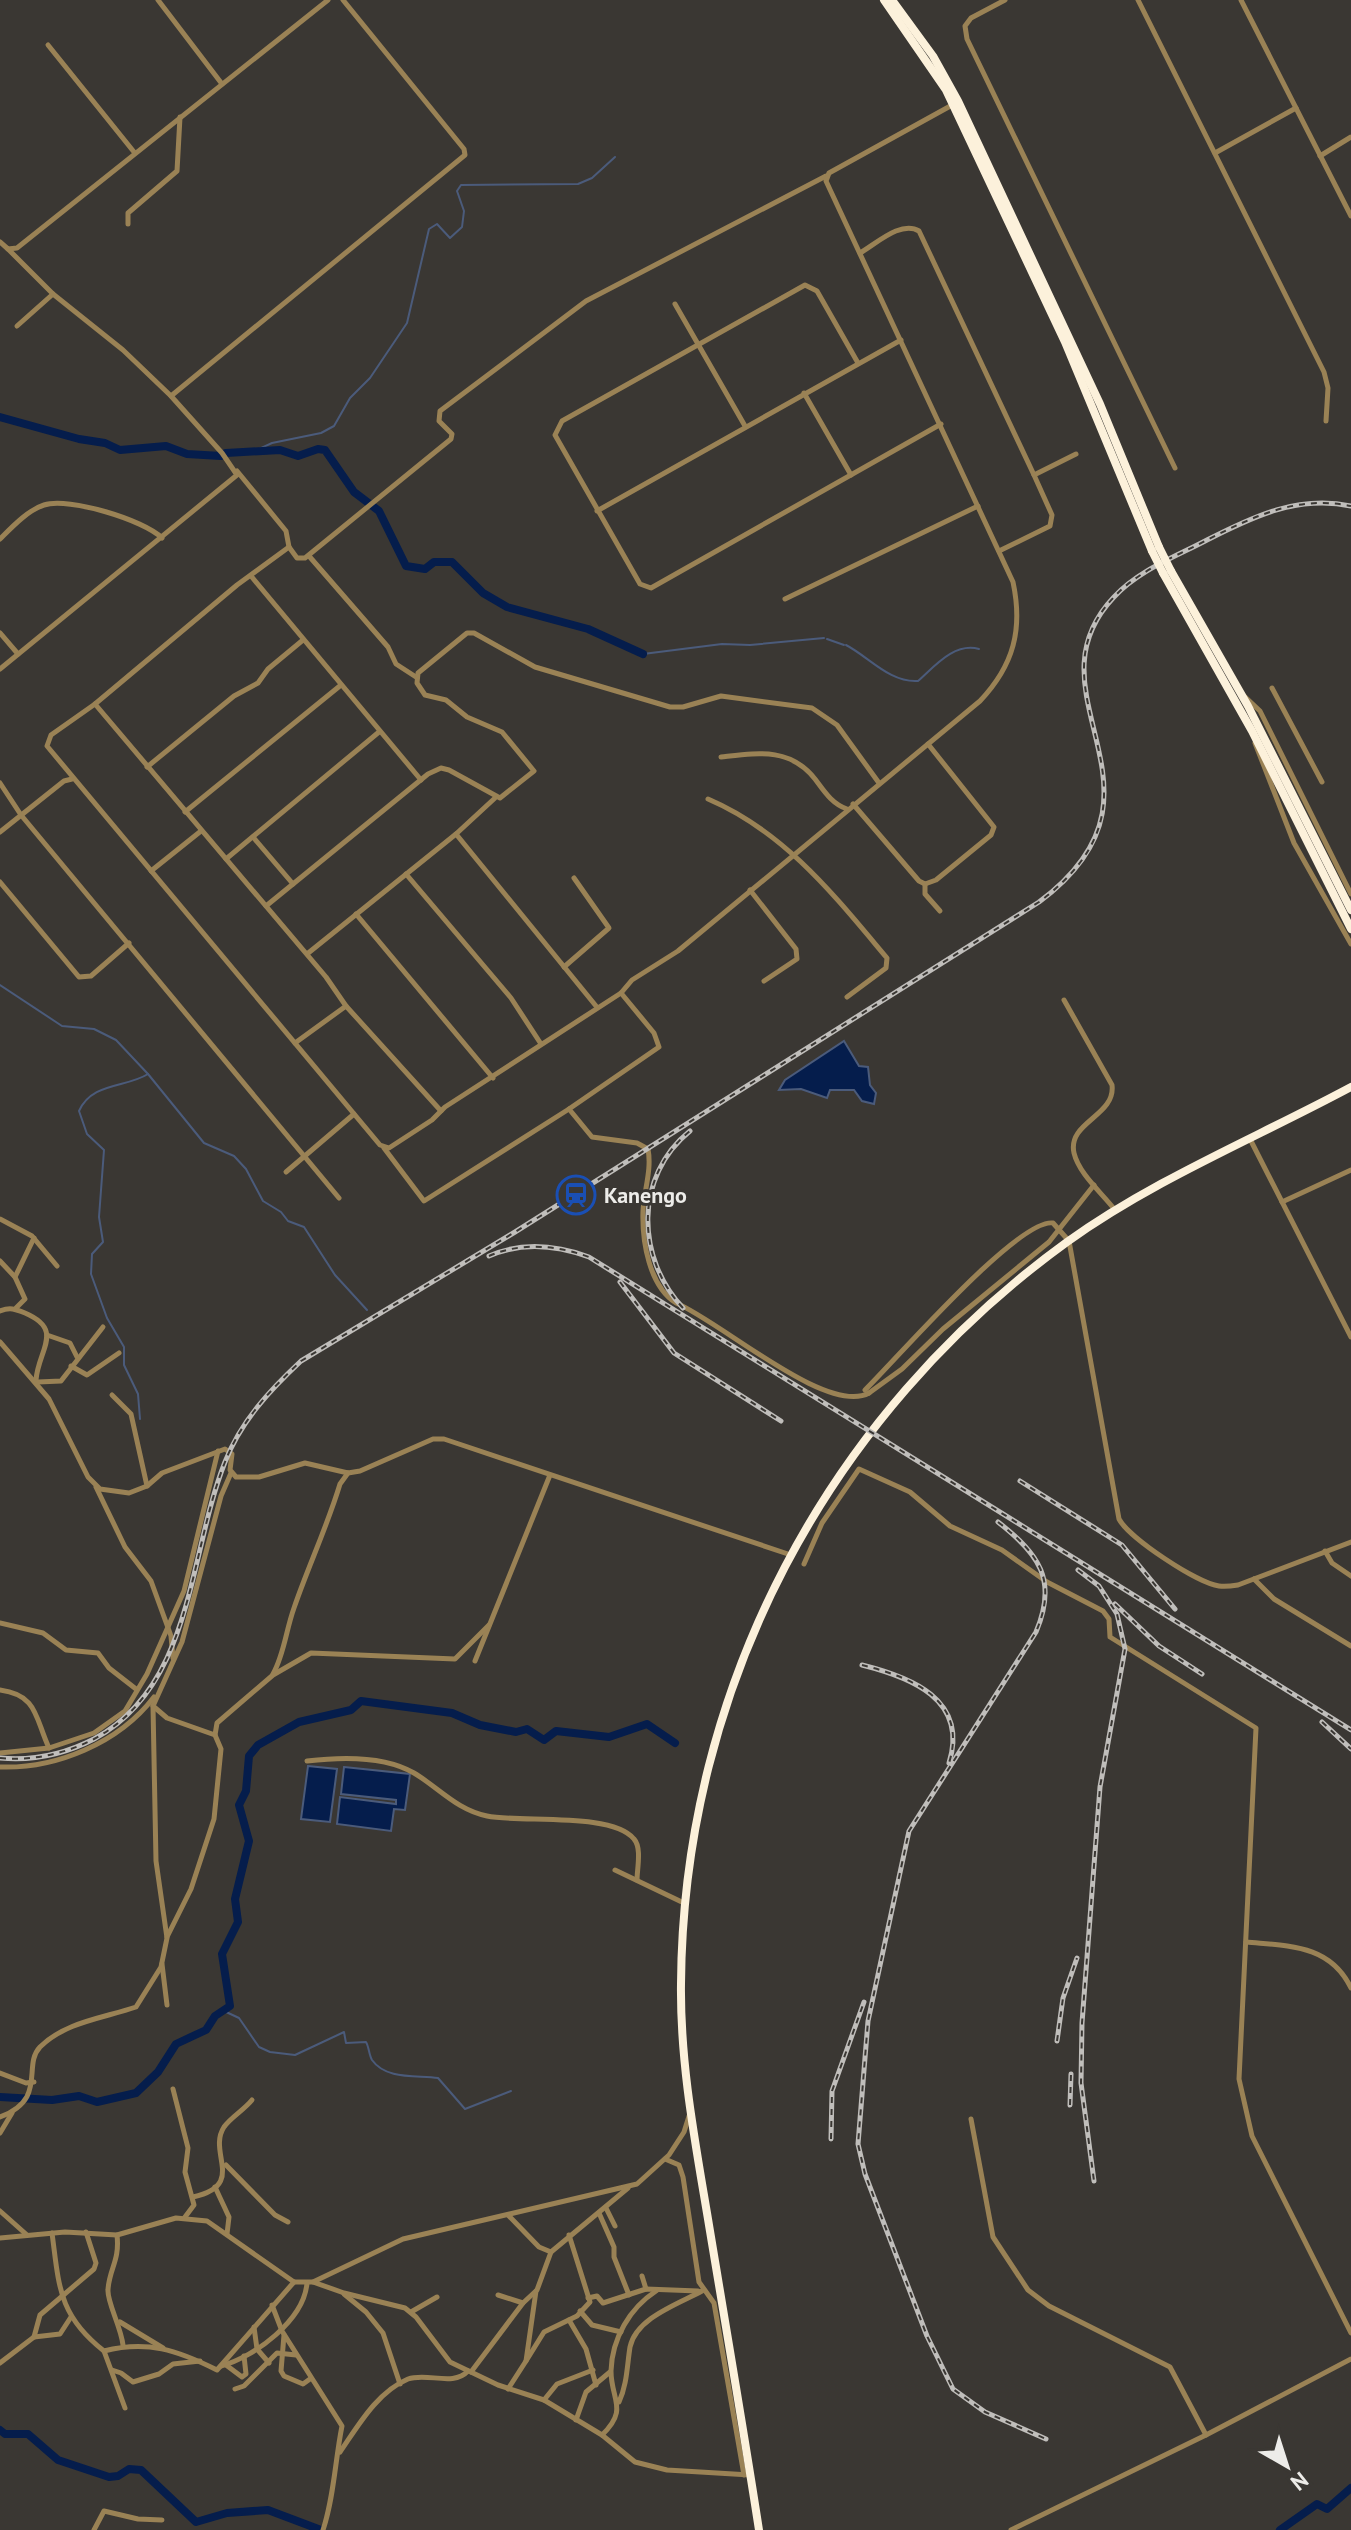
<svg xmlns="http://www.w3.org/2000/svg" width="1351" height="2530" font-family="'PT Sans',sans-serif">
  <rect width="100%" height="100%" fill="#3a3733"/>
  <g fill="#051d4c" stroke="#4b5b7b" stroke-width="2">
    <polygon points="844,1041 859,1066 868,1067 870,1085 876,1093 874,1104 862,1101 854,1090 830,1090 827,1098 801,1089 779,1090 785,1080"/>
    <polygon points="308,1766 337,1769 330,1822 301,1819"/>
    <polygon points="344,1767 410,1774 405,1810 394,1809 391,1831 337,1824 340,1797 396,1804 396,1800 341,1794"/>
  </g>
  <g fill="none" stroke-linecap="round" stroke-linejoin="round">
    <g stroke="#4b5b7b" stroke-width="2">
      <polyline points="248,454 272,443 321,433 334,426 350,398 370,378 407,323 429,229 437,224 450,238 462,227 464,211 457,191 461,185 578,184 592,178 615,157"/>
      <polyline points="827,639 844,645"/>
      <path d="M846,645C869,657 890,683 918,681C934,667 954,642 979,649"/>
      <polyline points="643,654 722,644 750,645 824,638"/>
      <polyline points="0,985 62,1026 94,1029 116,1040 148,1074 204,1143 234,1156 246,1169 263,1201 281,1212 288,1221 304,1227 335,1275 367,1310"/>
      <path d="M140,1419L138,1394L124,1365V1347L107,1318L91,1274L92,1254L103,1242L99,1217L104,1150L87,1134L79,1111C92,1082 126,1088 148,1074"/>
      <path d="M224,2011L239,2018L259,2047L270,2052L295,2055L344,2032L346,2043L366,2042C369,2047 369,2055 372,2060C386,2080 417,2075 438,2078L465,2109L511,2091"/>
    </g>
    <g stroke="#051d4c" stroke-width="8">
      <polyline points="0,417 79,439 105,443 120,450 166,446 187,454 221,456"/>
      <polyline points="226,453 280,450 298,456 318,449 325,450 354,492 379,511 406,566 425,569 434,562 452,562 483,593 507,607 588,629 643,654"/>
      <polyline points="0,2097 52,2100 79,2096 97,2102 136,2093 158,2072 176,2044 206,2030 215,2016 230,2006 222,1954 238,1922 235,1899 249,1841 239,1805 246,1791 249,1756 258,1745 299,1722 351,1710 361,1701 452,1713 480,1725 516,1732 527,1729 544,1740 556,1731 609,1737 647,1724 675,1743"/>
      <polyline points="0,2430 5,2434 28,2434 58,2460 109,2477 118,2476 129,2469 141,2470 196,2522 227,2513 268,2510 321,2530"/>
      <polyline points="1280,2530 1317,2504 1327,2509 1351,2488"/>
    </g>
    <g stroke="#9a8255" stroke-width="5">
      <polyline points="158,0 222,84"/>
      <polyline points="1005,0 971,18 965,26 967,39 1175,468"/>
      <polyline points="1138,0 1324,372 1328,388 1326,421"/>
      <polyline points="1241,0 1351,216"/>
      <polyline points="48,45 134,152"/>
      <polyline points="1215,153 1296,108"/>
      <polyline points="1320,156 1351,137"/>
      <polyline points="128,224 128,213 177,171 180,117"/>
      <polyline points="0,242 8,249 17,248 328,0"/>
      <path d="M860,253C876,244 901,220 919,231L1034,475L1052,515L1050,526L999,551"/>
      <polyline points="675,304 745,426"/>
      <polyline points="17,326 53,294"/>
      <polyline points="858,363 817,291 805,285 562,421 555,435 640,584 651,588 941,424"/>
      <polyline points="804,393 851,475"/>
      <polyline points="171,396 465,155 464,149 343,0"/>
      <polyline points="237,471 286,531 289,547 297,558 305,558 451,439 452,434 439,421 440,411 586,301 826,176"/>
      <polyline points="1034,475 1076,454"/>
      <polyline points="597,511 901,340"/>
      <path d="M0,539C12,527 28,510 44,505C69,497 144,520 162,538"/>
      <path d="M289,547L237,585L95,704L51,735L47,746L380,1145L389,1148L432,1120L445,1107L621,993L632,980L678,951L980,701C1014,665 1023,629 1013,582L826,181L829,173L954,104"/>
      <polyline points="309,556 388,647 396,664 416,677"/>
      <polyline points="251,576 421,780"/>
      <polyline points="785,599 978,506"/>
      <polyline points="0,633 18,654"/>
      <polyline points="0,669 237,475 222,453 171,396 123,350 53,294 8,249"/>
      <polyline points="1272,688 1322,782"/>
      <polyline points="1242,694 1260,711 1351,894"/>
      <polyline points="95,704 326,977 346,1006"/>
      <polyline points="1255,743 1294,843 1351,944"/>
      <path d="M721,757C757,753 790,747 815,779C824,791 832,804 847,809"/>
      <polyline points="147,767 234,696 258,683 268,669 303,640"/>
      <polyline points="0,783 21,815 339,1198"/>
      <path d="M708,799C785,832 834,895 887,958L886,968L847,997"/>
      <polyline points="853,804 919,881 925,884 936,880 991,835 994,827 928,744"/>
      <polyline points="185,812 341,685"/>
      <polyline points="0,832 64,781 72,779"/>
      <polyline points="456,834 596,1006"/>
      <polyline points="253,837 293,884"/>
      <polyline points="226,859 379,732"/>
      <polyline points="151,871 201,831"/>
      <polyline points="406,874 511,998 541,1044"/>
      <polyline points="0,882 79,977 91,976 129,943"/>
      <polyline points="925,884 925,894 940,911"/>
      <polyline points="750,890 796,949 797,959 764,981"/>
      <polyline points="266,906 428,774 441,768 449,770 500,798 534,771 502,732 467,717 446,700 425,695 417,683 418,673 467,633 474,633 535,667 670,707 683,707 721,696 812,708 837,725 879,783"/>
      <polyline points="356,914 493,1078"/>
      <polyline points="307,954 456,834 495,798"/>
      <polyline points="564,967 609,928 574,878"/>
      <path d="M621,993L654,1033L659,1047L569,1109L592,1137L637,1143L648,1149C652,1170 644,1190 643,1211C642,1241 649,1286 676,1303C720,1321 827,1416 869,1393"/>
      <path d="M1064,1000L1112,1085C1116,1116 1067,1122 1074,1153C1079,1174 1102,1193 1115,1210"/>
      <polyline points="295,1043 346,1006 441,1111"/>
      <polyline points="1250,1139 1351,1337"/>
      <polyline points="384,1148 424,1201 569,1109"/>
      <polyline points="286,1172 354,1114"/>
      <polyline points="1282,1202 1351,1170"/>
      <polyline points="0,1219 32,1236 57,1266"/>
      <polyline points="0,1261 15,1277"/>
      <polyline points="16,1308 25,1299 15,1277 34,1238"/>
      <path d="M0,1311C10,1307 15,1309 25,1313C65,1330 38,1350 36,1380"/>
      <polyline points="47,1335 70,1343 77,1357"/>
      <polyline points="0,1342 49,1399 88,1477 100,1489 129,1493 147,1486 162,1473 225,1449 232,1454 230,1470 236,1477 259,1477 305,1463 348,1473 360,1471 433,1439 444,1439 791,1555"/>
      <polyline points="71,1366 87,1375 119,1353"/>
      <polyline points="38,1382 61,1381 103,1327"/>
      <path d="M865,1390C894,1362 1018,1218 1053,1223L1069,1241L1119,1519C1129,1538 1197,1583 1219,1586C1225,1587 1232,1586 1238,1585L1351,1542"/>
      <polyline points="869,1393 902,1369 943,1329 1049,1242 1094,1185"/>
      <polyline points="112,1395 131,1414 147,1486"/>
      <polyline points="96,1487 125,1547 151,1581 171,1636 173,1658"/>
      <polyline points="1325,1551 1332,1563 1351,1576"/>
      <polyline points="804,1564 822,1523 859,1469 910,1492 950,1526 1002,1550 1047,1582 1103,1611 1109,1619 1110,1637 1256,1728 1239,2079 1252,2136 1351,2333"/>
      <polyline points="1254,1579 1274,1599 1351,1646"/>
      <polyline points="0,1623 43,1633 66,1650 98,1653 109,1668 136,1689"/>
      <polyline points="475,1661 550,1475"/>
      <path d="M273,1674C284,1655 286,1630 294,1608C308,1567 327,1527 340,1484L348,1473"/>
      <path d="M0,1690C38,1695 35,1718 49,1748"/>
      <polyline points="153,1706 167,1718 215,1735 221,1749 214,1819 191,1889 167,1937"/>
      <polyline points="215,1735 217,1723 273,1675 311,1653 455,1659 489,1625"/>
      <polyline points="0,1753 49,1748 94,1733 125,1711 147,1674 184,1591 218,1451"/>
      <path d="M307,1761C340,1757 385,1756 414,1773C439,1788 457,1810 487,1816C521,1823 612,1812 634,1839C642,1848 637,1869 637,1880"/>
      <path d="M0,1767C56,1769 119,1743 154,1697"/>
      <polyline points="615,1870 686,1904"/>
      <path d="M1246,1942C1288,1946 1330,1944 1351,1988"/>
      <polyline points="162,1964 167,2005"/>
      <polyline points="0,2073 26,2083 34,2082"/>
      <polyline points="173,2089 188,2148 185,2172 194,2205 185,2217"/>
      <path d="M0,2117C48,2099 22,2066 40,2047C65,2022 104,2018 136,2007L161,1967L167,1938L156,1861L153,1706L182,1642L221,1496L231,1473"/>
      <polyline points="971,2119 993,2237 1028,2290 1049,2306 1170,2367 1206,2435"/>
      <polyline points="0,2133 12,2113"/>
      <polyline points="665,2159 679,2165 683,2177 699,2282 714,2303 744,2475"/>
      <polyline points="226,2165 275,2215 288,2222"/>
      <polyline points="215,2187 229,2217 227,2234"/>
      <path d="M193,2197C247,2185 207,2153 224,2127C231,2117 244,2110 252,2100"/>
      <polyline points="606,2208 615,2226"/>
      <polyline points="0,2211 27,2235"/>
      <polyline points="599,2213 614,2247 614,2257 629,2295"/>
      <polyline points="508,2215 539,2247 551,2252"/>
      <path d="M52,2233C59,2285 58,2315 104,2351C147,2340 177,2350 217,2370L294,2282"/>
      <path d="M117,2235C120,2261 109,2269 108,2290C107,2302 121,2327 123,2345"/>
      <polyline points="0,2238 65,2232 117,2235 176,2218 207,2221 294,2282 313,2282 403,2239 637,2184 669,2155 684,2132 690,2113"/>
      <polyline points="642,2276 646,2289"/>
      <polyline points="313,2282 344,2293 405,2308 416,2317 450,2362 498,2385 544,2400 602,2435 635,2462 667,2470 750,2475"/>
      <polyline points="344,2294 366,2312 383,2333 400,2384"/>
      <polyline points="498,2295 523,2303"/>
      <polyline points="588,2298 597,2296 603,2303 646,2289 698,2291"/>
      <path d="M272,2305L282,2331L342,2426C335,2461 334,2497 323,2530"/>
      <polyline points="580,2311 592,2325 621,2332"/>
      <polyline points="411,2312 437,2297"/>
      <polyline points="569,2320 586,2349 596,2385"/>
      <polyline points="120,2322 163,2348"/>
      <polyline points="254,2327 257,2349 269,2363"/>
      <polyline points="284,2335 281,2371 284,2376 303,2384 310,2379"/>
      <polyline points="34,2337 40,2315 94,2269 96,2263 86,2232"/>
      <polyline points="104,2351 125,2408"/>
      <polyline points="526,2361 544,2332 577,2316 590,2302 569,2235"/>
      <polyline points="0,2363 34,2337 60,2334 71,2317"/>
      <polyline points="226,2365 242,2377 246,2374 244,2356"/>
      <path d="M221,2366C255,2357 304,2320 307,2283"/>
      <polyline points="112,2370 121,2373 133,2382 159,2374 173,2364 200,2361"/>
      <polyline points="471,2372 523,2303 537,2290 551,2252 628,2188"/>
      <polyline points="235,2389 244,2386 277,2353 296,2355"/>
      <polyline points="508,2389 526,2361 536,2291"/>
      <polyline points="544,2400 557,2384 593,2370"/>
      <path d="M619,2402C627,2385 627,2366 630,2347C636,2318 678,2304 702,2291"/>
      <polyline points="576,2420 586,2392 610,2372"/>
      <path d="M602,2435C629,2409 611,2400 611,2371C612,2338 630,2308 656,2291"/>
      <path d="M340,2452C358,2426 377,2392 408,2379C427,2372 453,2387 468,2371"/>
      <polyline points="94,2530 104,2511 138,2519 162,2520"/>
      <polyline points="1011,2530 1206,2435 1351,2359"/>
    </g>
    <g stroke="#fcf1db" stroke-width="8">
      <polyline points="884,0 946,90 1065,342 1152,551"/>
      <polyline points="892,0 933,56 958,101 1100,404 1159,547"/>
      <polyline points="1171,571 1248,706 1351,910"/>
      <polyline points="1163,573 1252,731 1351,929"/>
      <path d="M759,2530C743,2426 725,2322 708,2219C695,2141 680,2063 681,1984C683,1687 828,1415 1067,1242C1155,1179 1256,1138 1351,1087"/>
    </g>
    <defs>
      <g id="rail">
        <path d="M489,1256C521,1242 556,1245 589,1257L1351,1730"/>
        <polyline points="620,1282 674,1353 781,1421"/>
        <path d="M683,1308C636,1258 634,1176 690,1131"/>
        <polyline points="1020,1481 1122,1545 1175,1609"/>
        <path d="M998,1522C1039,1554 1058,1580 1036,1632L909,1831L868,2021L858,2144L865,2174L927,2336L953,2389L985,2412L1046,2439"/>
        <polyline points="1078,1570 1099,1586 1117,1614 1125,1649 1100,1787 1082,2023 1081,2083 1094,2181"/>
        <polyline points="1115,1604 1159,1646 1202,1674"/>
        <path d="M862,1665C910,1677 969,1699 949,1763"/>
        <polyline points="1322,1722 1351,1749"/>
        <path d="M0,1758C32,1761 65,1754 94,1739C194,1685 188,1555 225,1462C241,1421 270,1390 301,1361L515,1232L1039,902C1188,791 1021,695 1114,597C1139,570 1175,557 1207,540C1254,516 1298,495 1351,506"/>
        <polyline points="1057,2041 1063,1998 1077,1958"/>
        <polyline points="1070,2105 1071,2074"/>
        <polyline points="831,2139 832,2091 864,2002"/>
      </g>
    </defs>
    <use href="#rail" stroke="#c0bebb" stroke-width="5"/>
    <use href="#rail" stroke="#3a3733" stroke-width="2" stroke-dasharray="6" stroke-linecap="butt"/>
    <g stroke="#fcf1db" stroke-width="8">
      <polyline points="1159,547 1171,571"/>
      <polyline points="1152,551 1163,573"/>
    </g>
  </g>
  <defs>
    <symbol id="station-ring" viewBox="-11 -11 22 22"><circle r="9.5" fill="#3a3733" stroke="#1a4fb4" stroke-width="1.5"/><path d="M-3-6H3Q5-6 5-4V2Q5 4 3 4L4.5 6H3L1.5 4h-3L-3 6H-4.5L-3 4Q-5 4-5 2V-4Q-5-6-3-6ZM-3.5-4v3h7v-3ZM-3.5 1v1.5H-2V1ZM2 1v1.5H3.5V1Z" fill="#1a4fb4"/></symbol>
  </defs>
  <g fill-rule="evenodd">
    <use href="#station-ring" x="554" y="1173" width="44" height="44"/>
  </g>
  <g text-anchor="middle" stroke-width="6" stroke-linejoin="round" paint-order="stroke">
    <g font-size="22" font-weight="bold" fill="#edece9" stroke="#3a3733" text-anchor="start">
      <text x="604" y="1203">Kanengo</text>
    </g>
  </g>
  <g transform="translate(1287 2466) rotate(141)" stroke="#3a3733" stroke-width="6" paint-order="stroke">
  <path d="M0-6L14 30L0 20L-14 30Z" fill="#edece9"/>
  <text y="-12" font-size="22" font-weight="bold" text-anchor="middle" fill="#edece9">N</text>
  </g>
</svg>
